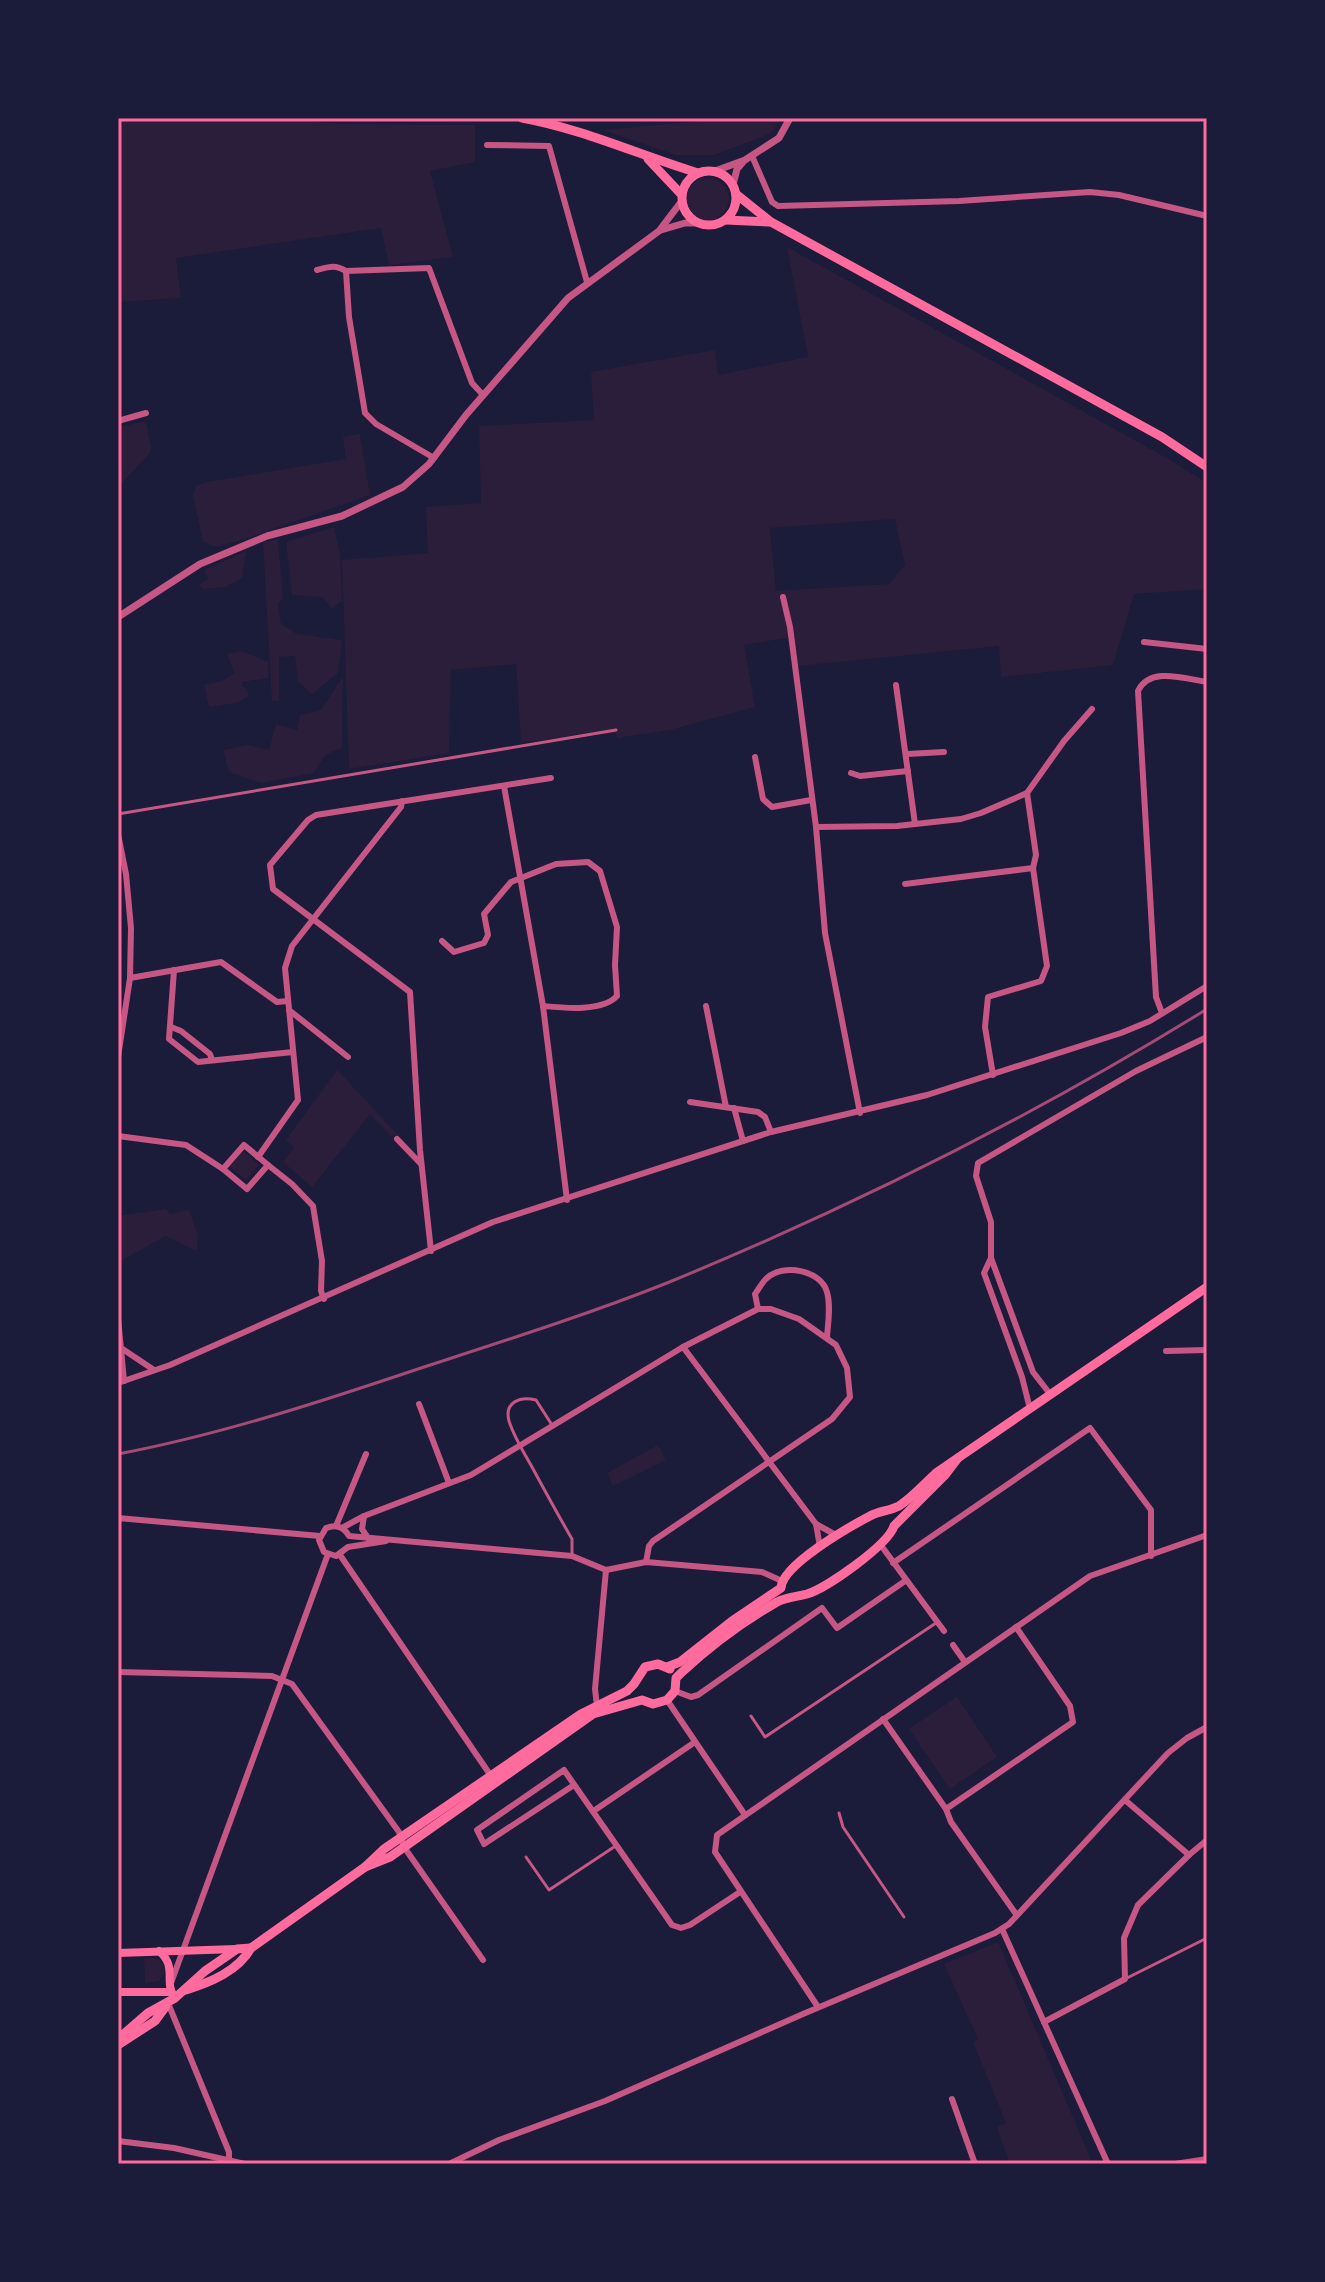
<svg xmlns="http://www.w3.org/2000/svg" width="1325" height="2282" font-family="Montserrat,sans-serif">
  <rect width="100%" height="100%" fill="#1b1b3a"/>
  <g fill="#2a1e3b" fill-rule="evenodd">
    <polygon points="118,118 282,118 340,124 475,125 475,162 430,171 453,257 389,265 381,228 176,258 181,298 118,302"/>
    <polygon points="735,118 778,118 779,122 770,134 714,155 676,155 603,130"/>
    <circle cx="708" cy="199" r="21"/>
    <path d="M787,247L1165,457L1207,483V589L1134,594L1113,665L1001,677L999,646L798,666L793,637L744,645L755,707L670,730L617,738L616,733L521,742L516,664L451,670L449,753L349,769L342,560L428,553L426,507L481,503L479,426L594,420L591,372L715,350L718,375L808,357ZM895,519L905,565L889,584L776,591L770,528Z"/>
    <polygon points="146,421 151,448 150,453 120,485 118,427"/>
    <polygon points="360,434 370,495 242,540 215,547 203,542 193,495 196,486 207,482 346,459 343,437"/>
    <polygon points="334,527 340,554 342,601 332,608 322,597 292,595 286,542"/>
    <polygon points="278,539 283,598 278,604 281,624 297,634 342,640 338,673 312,694 298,681 295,656 279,657 279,701 272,701 263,543"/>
    <polygon points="246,551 242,578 226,587 203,589 199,585 208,579 204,570"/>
    <polygon points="241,651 268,662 268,678 242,682 242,686 247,689 249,696 236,703 209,707 204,685 222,681 234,673 227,654"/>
    <polygon points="343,676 342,748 325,755 314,773 261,783 229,772 223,750 248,745 269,750 276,724 297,730 300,715 321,710"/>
    <polygon points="337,1070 398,1135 391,1136 370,1114 312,1187 283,1162 294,1148 286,1140"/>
    <polygon points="243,1151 259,1165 246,1180 230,1167"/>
    <polygon points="166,1209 170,1214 189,1210 198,1235 197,1251 165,1236 119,1262 118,1216"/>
    <polygon points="658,1445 666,1460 613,1486 607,1473"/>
    <polygon points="957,1697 997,1757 950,1789 909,1729"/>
    <polygon points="996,1943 999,1944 1093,2164 1010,2164 997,2127 1006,2123 973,2042 978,2039 944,1964"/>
    <path d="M144,1958C156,1957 165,1960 164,1973L159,1981L145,1983Z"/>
  </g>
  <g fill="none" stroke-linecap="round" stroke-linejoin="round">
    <g stroke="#c65784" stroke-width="3">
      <polyline points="118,814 616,730"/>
      <path d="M552,1425L536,1400C520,1396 504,1402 509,1421C514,1437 524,1453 532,1467C545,1491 558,1515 572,1539V1556"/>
      <polyline points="751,1716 765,1737 936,1623"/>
      <polyline points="839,1813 843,1827 904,1917"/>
      <polyline points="526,1857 549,1890 617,1845"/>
      <polyline points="1125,1979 1207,1938"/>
    </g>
    <g stroke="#c65784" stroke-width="6">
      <polyline points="487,145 549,146 587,282"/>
      <polyline points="752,156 772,202 778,206 959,201 1090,192 1119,195 1207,216"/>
      <path d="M317,270C328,267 335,264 346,271"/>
      <polyline points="118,421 146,413"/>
      <polyline points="434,458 376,424 365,413 349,317 346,271 429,268 472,383 483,395"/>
      <polyline points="783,597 790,627 816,827 825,933 860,1113"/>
      <polyline points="1144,642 1207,649"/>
      <polyline points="896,685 915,824"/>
      <polyline points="907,754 944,752"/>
      <polyline points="755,757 763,799 772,807 811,800"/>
      <polyline points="851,773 860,776 908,771"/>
      <polyline points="504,786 543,1006 567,1200"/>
      <polyline points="816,827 897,826 961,819 981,813 1027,793 1064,741 1092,709"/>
      <polyline points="118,834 126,874 131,928 130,978 118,1057"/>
      <polyline points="905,884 1033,868"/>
      <path d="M442,941L454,952L484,943L488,935L484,914L511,882L556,864L588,862L600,871L617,927L615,965L617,996C602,1012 564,1008 543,1006"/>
      <polyline points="174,970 169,1039 198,1062 293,1052"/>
      <polyline points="130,978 221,962 277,1002 288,1001"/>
      <polyline points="706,1006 726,1107"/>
      <polyline points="289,1010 348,1057"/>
      <path d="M1162,1013L1156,997L1138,691C1150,666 1185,679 1207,682"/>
      <polyline points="171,1027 181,1031 210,1054 212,1060"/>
      <polyline points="993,1075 985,1027 988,997 1041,981 1047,966 1033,868 1036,855 1027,793"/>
      <polyline points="690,1102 758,1112 765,1117 771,1132"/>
      <polyline points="734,1108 743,1141"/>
      <polyline points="118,1136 186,1145 223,1169"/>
      <polyline points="397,1139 421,1164"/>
      <polygon points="244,1145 268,1165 247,1189 223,1169"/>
      <polyline points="258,1157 298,1100 285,968 292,946 401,807 402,801"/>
      <polyline points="268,1165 292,1184 313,1206 322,1261 321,1291 324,1299"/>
      <polyline points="431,1251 420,1150 410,992 273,889 270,865 308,820 316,815 551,778"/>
      <polyline points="991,1258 984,1273 1022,1377 1030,1409"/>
      <path d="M758,1309L755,1294C759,1289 762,1282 767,1278C783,1263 821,1270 827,1292C831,1306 828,1323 827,1337"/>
      <polyline points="118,1318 124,1381"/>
      <polyline points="683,1347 816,1524 836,1535"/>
      <polyline points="121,1348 154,1370"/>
      <polyline points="1166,1351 1207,1350"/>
      <polyline points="118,1383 170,1365 493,1222 771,1132 927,1095 1121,1033 1150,1021 1207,986"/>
      <polyline points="1050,1394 1033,1372 991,1258 991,1222 976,1176 978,1163 1136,1071 1207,1037"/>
      <polyline points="419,1404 449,1483"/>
      <polyline points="364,1516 362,1529 368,1538"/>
      <polyline points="118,1518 320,1536"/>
      <polyline points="816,1524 820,1547"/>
      <polyline points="336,1526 366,1454"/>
      <polyline points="342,1528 364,1516 471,1475 683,1347 758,1309 771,1309 799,1319 836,1345 847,1368 850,1397 832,1419 653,1541 649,1546 646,1562"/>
      <path d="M386,1541L348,1547L336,1556L324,1552L319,1540L326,1528C336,1524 344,1527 349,1536L572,1556L606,1570L646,1562L762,1572L782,1581"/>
      <polyline points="880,1544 944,1631"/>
      <polyline points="340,1555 491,1776"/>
      <polyline points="893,1563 1090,1428 1151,1510 1151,1556"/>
      <polyline points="953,1645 965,1662"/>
      <polyline points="118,1672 272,1676 292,1684 399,1832 404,1847 483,1960"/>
      <polyline points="675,1691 691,1697 698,1695 822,1608 837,1628 905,1581"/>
      <polyline points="667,1700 745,1815"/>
      <polyline points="597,1706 595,1689 606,1570"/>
      <polyline points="883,1719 946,1809 951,1822 1016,1914"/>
      <polyline points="574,1785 484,1844 477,1830 564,1770 672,1925 681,1928 690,1925 740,1892"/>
      <polyline points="1125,1800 1189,1855 1207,1840"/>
      <polyline points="946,1809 1073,1722 1070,1706 1016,1627"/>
      <polyline points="595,1810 695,1742"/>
      <polyline points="1002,1929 1108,2164"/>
      <polyline points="171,1983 328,1554"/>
      <polyline points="168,2003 229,2152 229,2160"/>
      <polyline points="818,2007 715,1852 717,1835 1090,1576 1207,1535"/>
      <polyline points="1044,2022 1125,1979 1124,1938 1138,1905 1189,1855"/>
      <polyline points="952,2099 975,2164"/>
      <polyline points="118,2141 174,2148 245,2164"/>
      <polyline points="449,2164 499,2140 605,2101 803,2014 995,1933 1009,1924 1168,1753 1187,1738 1207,1727"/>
      <polyline points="1175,2164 1207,2159"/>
    </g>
    <g stroke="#c65784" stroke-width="7">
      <polyline points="715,171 745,160 779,138 790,118"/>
      <polyline points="733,185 737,169 743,162"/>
      <polyline points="661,230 685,223 696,223"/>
      <polyline points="118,617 200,564 267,536 342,516 403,487 429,464 466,415 568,298 659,231 681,202"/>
    </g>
    <g stroke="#ff6b9d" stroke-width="8">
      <path d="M159,1951C178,1967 163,1982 175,1998"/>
      <polyline points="118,1953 236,1949"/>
      <polyline points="118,1992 171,1992"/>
    </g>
    <g stroke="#ff6b9d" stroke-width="9">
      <path d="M522,118C583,129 639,155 698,173"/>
      <polyline points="648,159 681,194"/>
      <circle cx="709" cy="198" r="27"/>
      <polyline points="736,194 771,222 1162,437 1207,467"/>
      <polyline points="726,220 770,222"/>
      <path d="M667,1667L680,1662L732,1621L781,1588C782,1565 849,1527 870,1516C879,1511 889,1511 899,1506C913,1497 924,1484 936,1473L1207,1287"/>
      <path d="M365,1867L390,1857L593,1714L642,1700L653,1704L667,1700L675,1691L676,1678L681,1673C709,1647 744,1621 777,1602C787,1597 796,1597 807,1594C827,1588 888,1545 894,1526L945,1475L958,1458"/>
      <path d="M186,1990C211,1982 238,1971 251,1948L365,1867L384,1849L581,1714L627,1691L634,1684L645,1667L658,1664L670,1669"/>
      <polyline points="118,2039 148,2013 175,1998 205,1971 237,1949 251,1948"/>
      <polyline points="118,2045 155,2021 166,2006"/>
    </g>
    <path stroke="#a44b75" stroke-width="3" d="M118,1454C223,1434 326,1400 427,1366C507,1340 589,1314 667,1283C852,1207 1037,1114 1207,1009"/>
  </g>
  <rect width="1325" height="2282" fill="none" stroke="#1b1b3a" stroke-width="240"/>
  <rect x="120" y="120" width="1085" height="2042" fill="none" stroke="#ff6b9d" stroke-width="3"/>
</svg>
